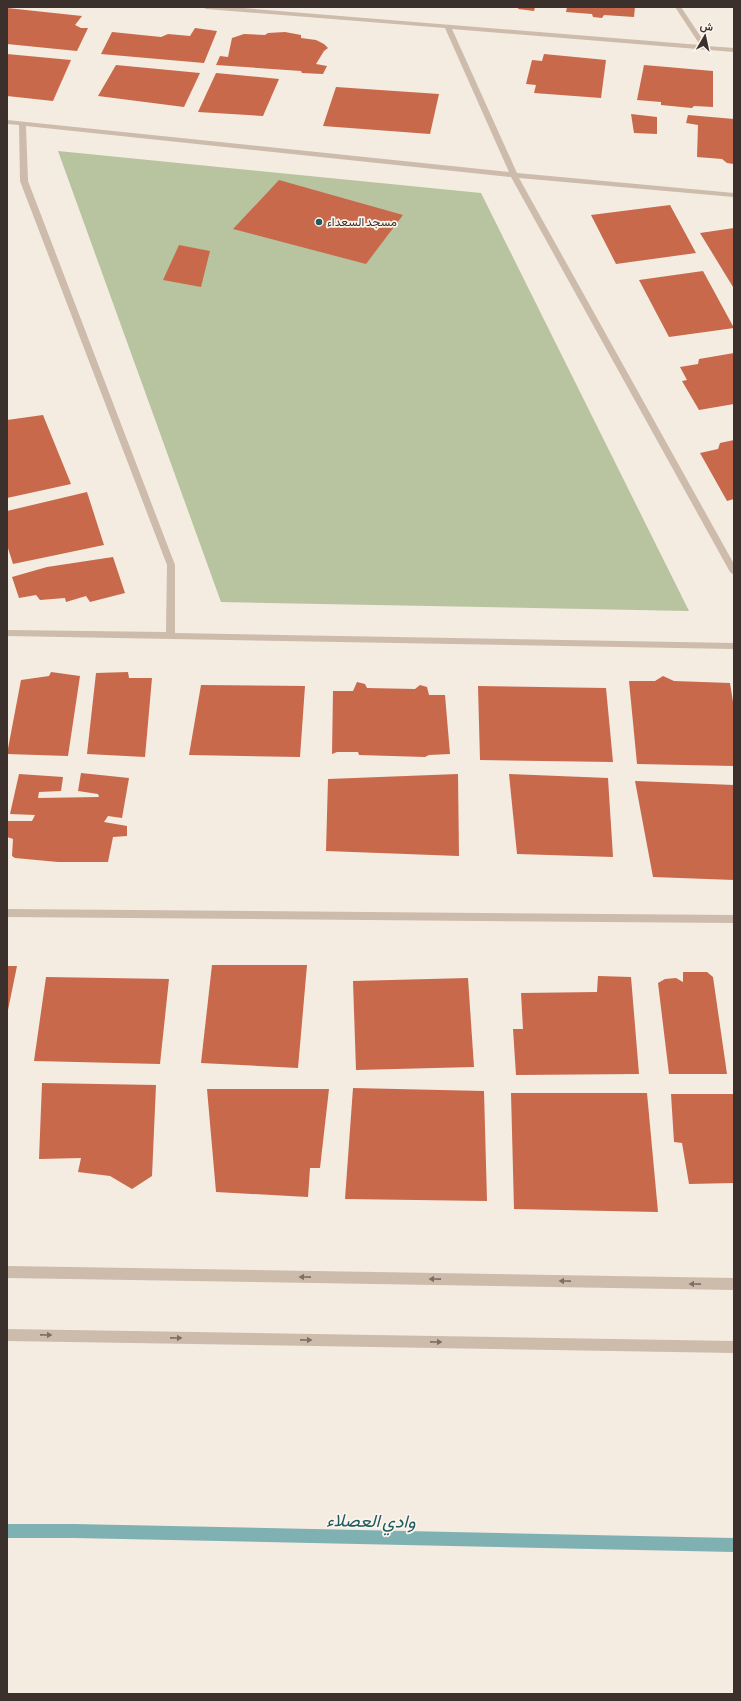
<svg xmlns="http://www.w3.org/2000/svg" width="741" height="1701" font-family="'Asap Condensed',Vazirmatn,sans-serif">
  <rect width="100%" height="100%" fill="#f4ebe1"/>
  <polygon fill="#b8c4a0" points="58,151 481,193 689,611 221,602"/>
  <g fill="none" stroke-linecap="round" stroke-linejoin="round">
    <polygon fill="#7fb0b2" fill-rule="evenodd" points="7,1524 74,1524 734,1538 734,1552 74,1538 7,1538"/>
  </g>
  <g fill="#c8694b">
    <polygon points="519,7 535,7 534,11 518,9"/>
    <polygon points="567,7 635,7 634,17 604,15 602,18 593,17 592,14 566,12"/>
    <polygon points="7,8 82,16 75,25 81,28 88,28 77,51 7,44"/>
    <polygon points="195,28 217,31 204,63 101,54 112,32 161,37 168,34 190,36"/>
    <polygon points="285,32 301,35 301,38 316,40 324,44 328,48 324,51 316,64 327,66 323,74 302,73 301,71 216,65 220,56 228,57 232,38 244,34 265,35 268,33"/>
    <polygon points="7,54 71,60 53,101 7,96"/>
    <polygon points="544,54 606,60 601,98 534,93 536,85 526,84 532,60 542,61"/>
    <polygon points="116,65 200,73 184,107 98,96"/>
    <polygon points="644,65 713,71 713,107 694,106 692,108 661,105 661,102 637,100"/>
    <polygon points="216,73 279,79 263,116 198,112"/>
    <polygon points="336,87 439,94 430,134 323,126"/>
    <polygon points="631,114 657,117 657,134 634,133"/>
    <polygon points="688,115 734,119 734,164 727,163 722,159 697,157 698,125 686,123"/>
    <polygon points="279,180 403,215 366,264 233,229"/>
    <polygon points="670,205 696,253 616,264 591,215"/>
    <polygon points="734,228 734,287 733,287 700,233"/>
    <polygon points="179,245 210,251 201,287 163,280"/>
    <polygon points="703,271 734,328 669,337 639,280"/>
    <polygon points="734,353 734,404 699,410 682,381 687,380 680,367 698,364 699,359"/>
    <polygon points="43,415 71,484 7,498 7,420"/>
    <polygon points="734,440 734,499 727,501 700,453 718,449 720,443"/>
    <polygon points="87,492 104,545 13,564 7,545 7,511"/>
    <polygon points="113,557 125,593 90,602 86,596 66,602 65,598 40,600 36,595 19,598 12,577 47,567"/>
    <polygon points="51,672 80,676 68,756 7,754 21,680 49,676"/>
    <polygon points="128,672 129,678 152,678 145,757 87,754 96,673"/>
    <polygon points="663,676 674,681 730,683 734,708 734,766 637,764 629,681 655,681"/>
    <polygon points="357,682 365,684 367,688 415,689 420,685 427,687 429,695 445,695 450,754 429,755 425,757 359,755 358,752 337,752 332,754 333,691 353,691"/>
    <polygon points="201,685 305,686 300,757 189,755"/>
    <polygon points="478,686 606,688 613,762 480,760"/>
    <polygon points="81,773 129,778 122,818 108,816 104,822 127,826 127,836 113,837 108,862 58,862 15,858 12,856 13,839 7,837 7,821 32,821 35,815 10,814 19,774 63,777 61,791 39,792 38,798 99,797 98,794 78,791"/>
    <polygon points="458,774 459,856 326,851 328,779"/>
    <polygon points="509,774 608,778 613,857 517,854"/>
    <polygon points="635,781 734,785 734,880 653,877"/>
    <polygon points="212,965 307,965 298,1068 201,1063"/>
    <polygon points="7,966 17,966 8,1010 7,1010"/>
    <polygon points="683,972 707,972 713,977 727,1074 669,1074 658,983 665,979 676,978 683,982"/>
    <polygon points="598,976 631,977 639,1074 516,1075 513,1029 523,1029 521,993 597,992"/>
    <polygon points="46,977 169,979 160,1064 34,1061"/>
    <polygon points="468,978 474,1067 356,1070 353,981"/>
    <polygon points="42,1083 156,1085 152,1176 132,1189 110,1176 78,1172 81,1158 39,1159"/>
    <polygon points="353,1088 484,1091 487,1201 345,1199"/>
    <polygon points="207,1089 329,1089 320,1168 310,1168 308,1197 216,1192"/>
    <polygon points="511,1093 647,1093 658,1212 514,1209"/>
    <polygon points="671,1094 734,1094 734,1183 689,1184 682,1143 674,1142"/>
  </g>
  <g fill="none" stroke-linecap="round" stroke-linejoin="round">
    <g fill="#cdbbac" fill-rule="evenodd">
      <polygon points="203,7 230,7 700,45 675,7 681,7 707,46 734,48 734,52 452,29 517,173 734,193 734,197 519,178 734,564 734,575 730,572 511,177 26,126 28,181 175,565 175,633 734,643 734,649 7,636 7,630 166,632 167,565 20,181 19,125 7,124 7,120 509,172 445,28 206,9"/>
      <polygon points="7,909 734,915 734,923 7,917"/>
      <polygon points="7,1266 734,1278 734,1290 7,1278"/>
      <polygon points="7,1329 734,1341 734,1353 7,1341"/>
    </g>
  </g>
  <defs><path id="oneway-solid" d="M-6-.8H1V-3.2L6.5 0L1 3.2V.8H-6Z"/></defs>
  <g fill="#7d6f65">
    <use href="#oneway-solid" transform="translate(305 1277) rotate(-179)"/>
    <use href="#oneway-solid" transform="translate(435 1279) rotate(-179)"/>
    <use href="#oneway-solid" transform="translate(565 1281) rotate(-179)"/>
    <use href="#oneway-solid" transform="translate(695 1284) rotate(-179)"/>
    <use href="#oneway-solid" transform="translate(46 1335) rotate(1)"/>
    <use href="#oneway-solid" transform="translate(176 1338) rotate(1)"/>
    <use href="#oneway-solid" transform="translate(306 1340) rotate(1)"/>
    <use href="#oneway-solid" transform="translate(436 1342) rotate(1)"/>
  </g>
  <circle fill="#1f5a5e" stroke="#fbf5ee" stroke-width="1.5" cx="319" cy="222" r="4"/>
  <g text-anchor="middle" stroke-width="3.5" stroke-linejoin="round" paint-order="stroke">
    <g font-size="12" fill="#3b302b" stroke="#fbf5ee" text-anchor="start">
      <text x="327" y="226">مسجد السعداء</text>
    </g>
    <g font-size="18" font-style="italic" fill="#1f5a5e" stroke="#fbf5ee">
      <text transform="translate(371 1521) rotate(1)" y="6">وادي العصلاء</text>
    </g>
  </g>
  <rect width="741" height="1701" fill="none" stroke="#3b302b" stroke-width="16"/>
  <g transform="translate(705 36) rotate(9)" stroke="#fbf5ee" stroke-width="3" paint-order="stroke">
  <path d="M0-3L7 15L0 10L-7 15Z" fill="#3b302b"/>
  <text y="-6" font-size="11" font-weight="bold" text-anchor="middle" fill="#3b302b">ش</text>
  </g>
</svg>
